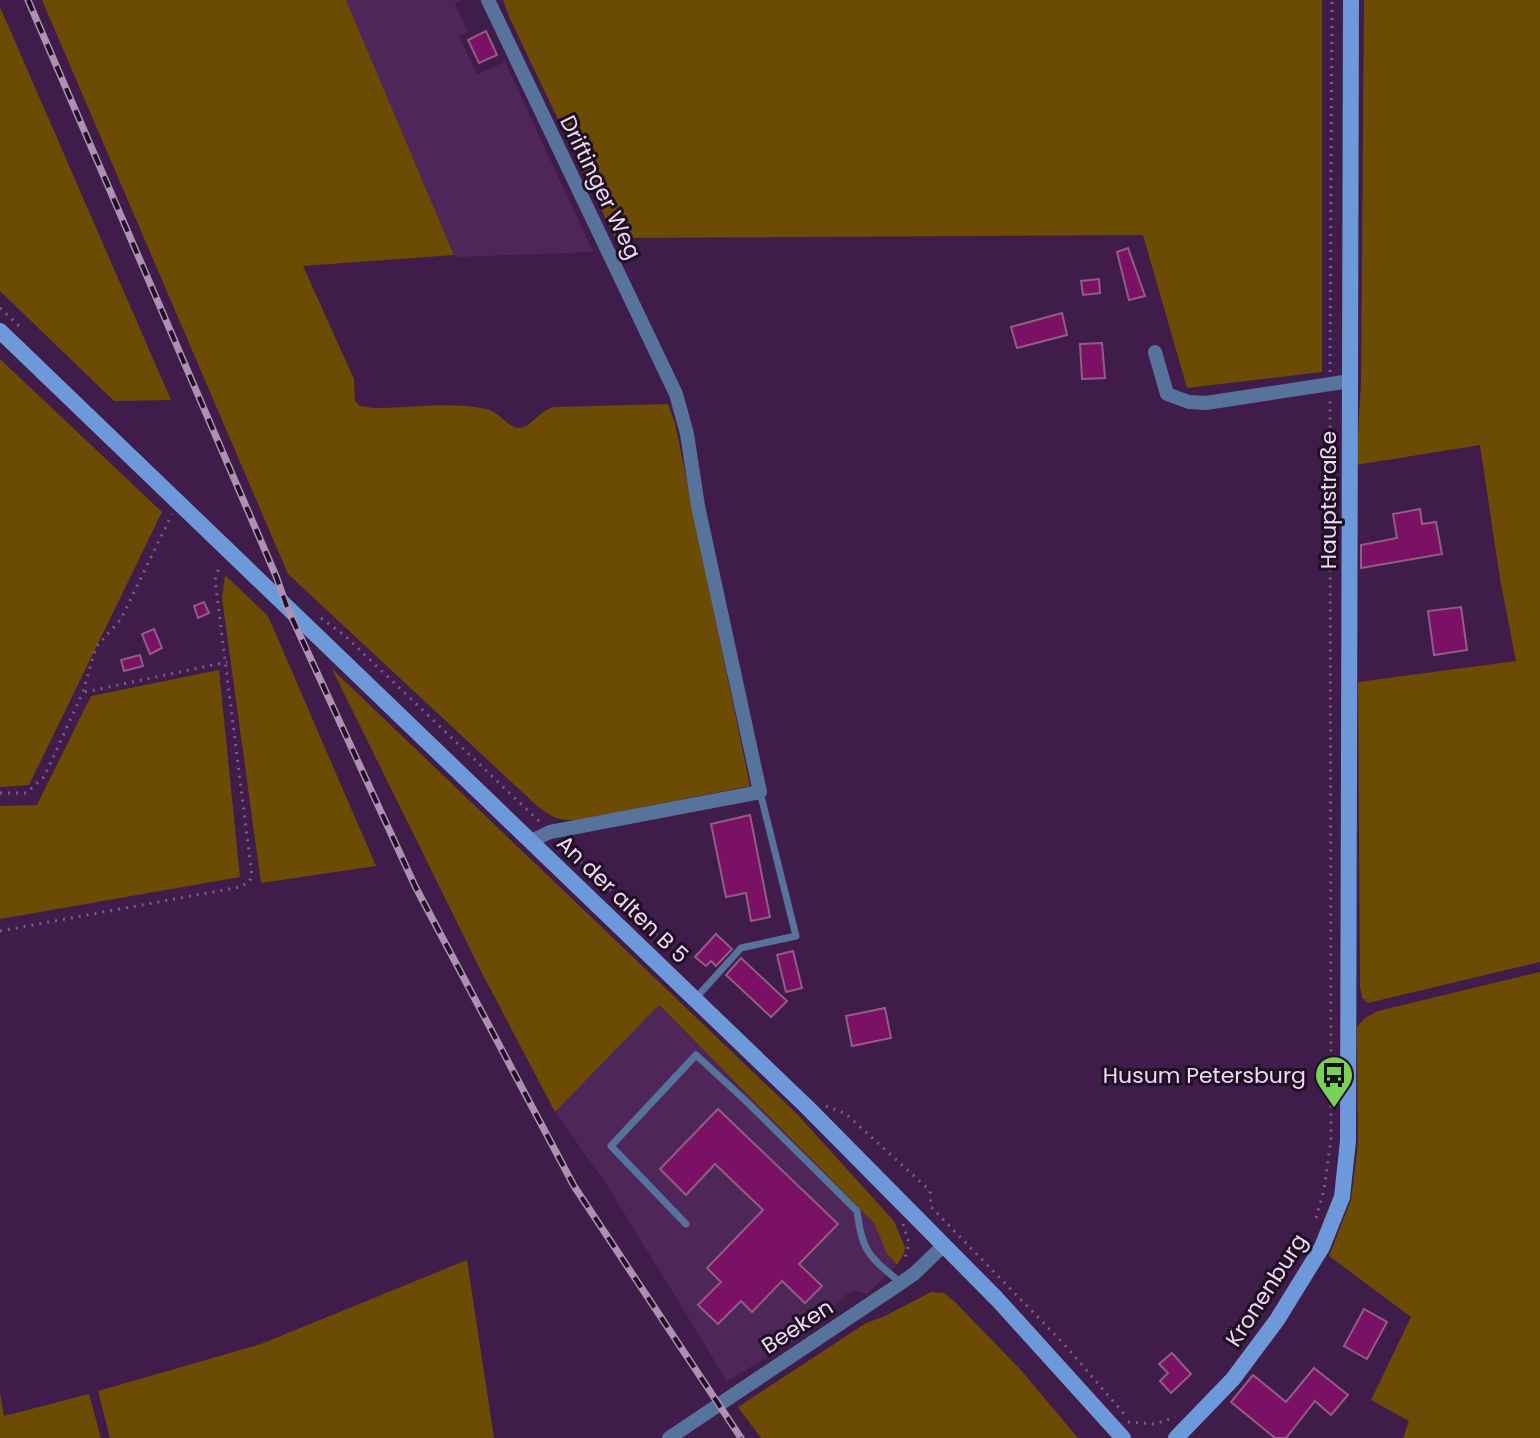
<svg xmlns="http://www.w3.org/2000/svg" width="1540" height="1438" font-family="Poppins,sans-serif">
  <rect width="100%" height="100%" fill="#401c4a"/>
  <g fill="#4f2659">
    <polygon points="346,0 462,0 455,4 468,32 459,36 477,74 505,62 593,252 459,257 454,255"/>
    <polygon points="658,1005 874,1223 891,1260 897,1265 867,1294 854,1290 846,1295 809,1332 727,1381 605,1182 555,1112"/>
  </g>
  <g fill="#6c4b04">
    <path d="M42,0H346L454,255L303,266L354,379L355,401L360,406L373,408C407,408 452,401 486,409C498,411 508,427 517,428C531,429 539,410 554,407L668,404L675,423L750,786L577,820C558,821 549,816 535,804L288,574Z"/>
    <polygon points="503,0 1322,0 1322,372 1187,388 1143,235 615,238 510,19"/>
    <polygon points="1364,0 1540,0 1540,962 1368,1003 1362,998 1360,986 1358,682 1516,661 1500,579 1480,445 1356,465 1361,383"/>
    <polygon points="0,7 171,400 114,401 0,291"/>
    <polygon points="0,359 162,512 29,785 0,787"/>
    <polygon points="225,575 268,616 376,866 261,883 222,598"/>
    <polygon points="332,669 797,1114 894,1221 905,1247 904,1254 897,1265 887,1254 874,1223 659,1005 555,1112 482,973"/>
    <polygon points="219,670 240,877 0,919 0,806 37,805 91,696"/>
    <polygon points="1540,972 1540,1438 1403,1438 1409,1421 1371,1400 1411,1317 1329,1256 1351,1200 1358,1144 1357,1027 1365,1018 1378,1011"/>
    <polygon points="467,1260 494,1438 110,1438 98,1391 261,1344"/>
    <polygon points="931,1292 944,1293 955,1302 1020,1369 1078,1438 761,1438 738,1407 866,1323 883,1317"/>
    <polygon points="0,1392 4,1416 89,1394 101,1438 0,1438"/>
  </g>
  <g fill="#7b1165" stroke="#935c83" stroke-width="2">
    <polygon points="486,31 497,55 479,63 468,40"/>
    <polygon points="1128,248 1145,296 1129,300 1117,252"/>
    <polygon points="1099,279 1100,293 1083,295 1081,281"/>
    <polygon points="1062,313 1067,335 1017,348 1011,327"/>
    <polygon points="1102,343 1105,378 1082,379 1080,344"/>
    <polygon points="1420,509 1422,524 1436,522 1442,554 1361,568 1361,545 1397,538 1393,514"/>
    <polygon points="204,602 209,613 198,618 194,606"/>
    <polygon points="1461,607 1467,650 1434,655 1428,611"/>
    <polygon points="154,629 162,648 150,654 142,634"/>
    <polygon points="140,655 143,666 124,671 121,660"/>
    <polygon points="750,815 770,917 751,921 746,893 726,897 711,824"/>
    <polygon points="716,934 732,949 716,966 711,961 706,966 695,957"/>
    <polygon points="793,951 802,988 786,992 777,955"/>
    <polygon points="741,958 787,1001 771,1017 726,975"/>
    <polygon points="885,1008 891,1038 852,1046 846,1016"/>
    <polygon points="718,1109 838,1224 799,1264 822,1286 805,1303 782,1281 752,1312 741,1301 718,1324 698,1305 721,1282 707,1268 763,1210 715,1164 686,1195 660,1169"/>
    <polygon points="1364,1309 1387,1322 1367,1359 1344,1346"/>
    <polygon points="1172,1353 1191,1374 1171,1393 1160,1381 1168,1373 1159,1364"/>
    <polygon points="1314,1368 1348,1395 1331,1415 1315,1401 1286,1438 1275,1438 1231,1402 1253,1375 1286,1402"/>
  </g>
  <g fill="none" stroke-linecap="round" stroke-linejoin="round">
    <g stroke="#7b5c84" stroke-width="3" stroke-dasharray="2 6" stroke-linecap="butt">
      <polyline points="0,308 20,327"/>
      <polyline points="1330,372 1332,0"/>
      <polyline points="321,618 344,635 541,823"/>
      <polyline points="85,692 227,662"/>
      <polyline points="0,793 26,793 44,777 83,692 96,647 121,619 172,514"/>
      <polyline points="563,845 663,940 669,953"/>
      <polyline points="0,931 240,887 249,882 252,876 215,580 220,564"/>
      <polyline points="826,1106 846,1114 925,1186 930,1191 931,1207 1064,1344 1125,1415"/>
      <polyline points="1316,1218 1324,1190 1331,1139 1330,396"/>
      <polyline points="903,1224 909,1243 904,1262"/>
      <polyline points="1128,1422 1155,1424 1175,1417"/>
    </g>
    <g stroke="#57739c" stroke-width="7">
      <polyline points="695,999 741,948 796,936 760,792"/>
      <path d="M686,1224L611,1146L696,1055L747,1102L857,1211C862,1253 870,1257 901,1283"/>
    </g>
    <g stroke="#57739c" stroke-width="14">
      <polyline points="488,0 676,394 687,434 698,506 760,792 550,832 531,841"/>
      <polyline points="1155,352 1167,394 1189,402 1206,403 1350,381"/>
      <polyline points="669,1438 901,1283 915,1273 944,1245"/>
    </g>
    <g stroke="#6d99db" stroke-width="16">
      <polyline points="0,331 807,1107 997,1299 1123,1438"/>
      <polyline points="1176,1438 1233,1379 1277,1320 1322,1247 1342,1197 1348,1141 1351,0"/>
    </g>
    <defs>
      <polyline id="rail" points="28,0 276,576 287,607 415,886 574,1186 741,1438"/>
    </defs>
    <use href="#rail" stroke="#ad91b4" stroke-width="7"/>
    <use href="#rail" stroke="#1e0f23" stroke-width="4" stroke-dasharray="12" stroke-linecap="butt"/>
  </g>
  <defs>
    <symbol id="bus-pin" viewBox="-11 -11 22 30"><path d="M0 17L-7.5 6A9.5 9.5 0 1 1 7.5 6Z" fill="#78d258" stroke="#1e0f23"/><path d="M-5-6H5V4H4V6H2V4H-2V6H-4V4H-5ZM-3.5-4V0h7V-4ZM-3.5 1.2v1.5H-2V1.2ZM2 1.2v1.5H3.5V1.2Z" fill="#111"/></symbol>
  </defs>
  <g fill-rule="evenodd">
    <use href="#bus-pin" x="1312" y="1053" width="44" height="60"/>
  </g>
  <g text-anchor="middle" stroke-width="6" stroke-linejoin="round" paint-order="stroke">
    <g font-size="22" fill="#efd9f5" stroke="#1e0f23">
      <text transform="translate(601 187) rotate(64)" y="8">Driftinger Weg</text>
      <text transform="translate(1328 500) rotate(-90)" y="8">Hauptstraße</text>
      <text transform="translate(623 899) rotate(44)" y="8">An der alten B 5</text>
      <text transform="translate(1266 1290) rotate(-57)" y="8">Kronenburg</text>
      <text transform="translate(797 1326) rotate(-33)" y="8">Beeken</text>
    </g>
    <g font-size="22" fill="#efd9f5" stroke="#1e0f23" text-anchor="end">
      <text x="1306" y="1083">Husum Petersburg</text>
    </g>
  </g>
</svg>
